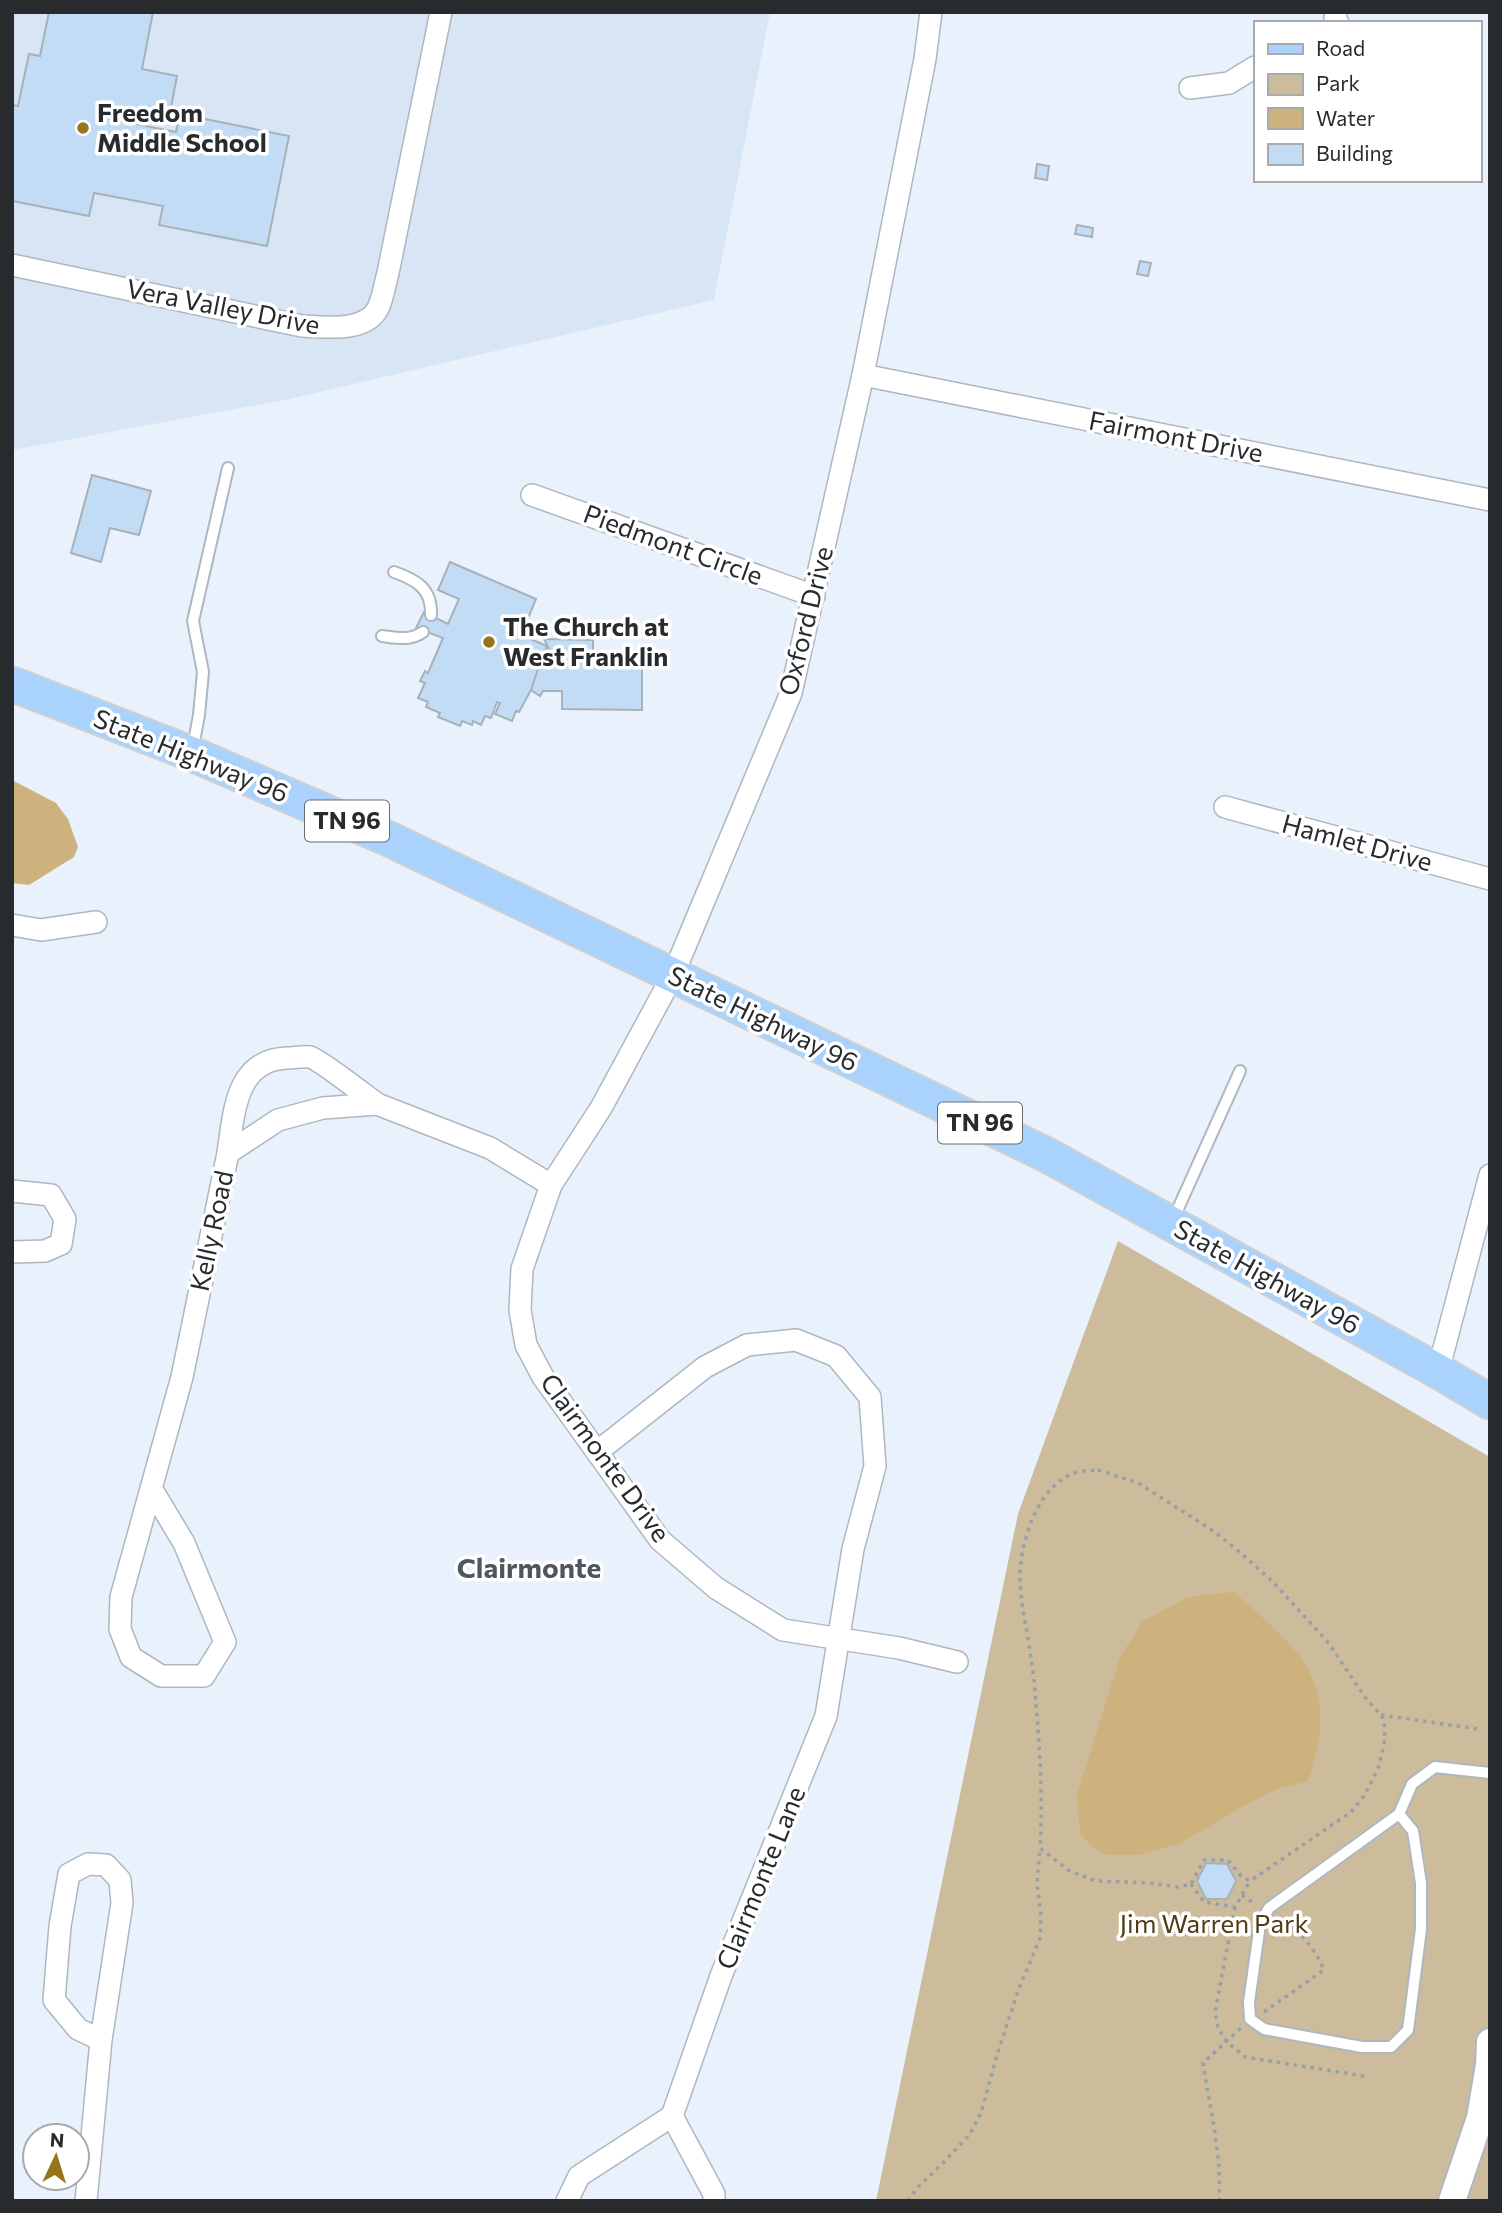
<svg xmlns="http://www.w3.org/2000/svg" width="1502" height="2213" font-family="Commissioner,sans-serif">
  <rect width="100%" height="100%" fill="#e9f2fc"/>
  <polygon fill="#d7e5f4" points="12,12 770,12 714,300 285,400 12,450"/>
  <polygon fill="#cdbc9b" points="1118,1241 1490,1457 1490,2201 876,2201 1018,1514"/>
  <g fill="#cdb27e">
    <polygon points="12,780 56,803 68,819 78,847 74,857 29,885 12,883"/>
    <path d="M1234,1592C1303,1653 1342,1683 1308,1781L1279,1788L1245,1805L1181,1843L1139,1855H1108L1092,1847L1080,1833L1077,1795L1120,1657L1143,1621L1188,1597Z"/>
  </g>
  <g fill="#c3dcf6" stroke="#a8b1b9" stroke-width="2">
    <polygon points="49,12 153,12 142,69 177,76 168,123 111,112 110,119 176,132 180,114 289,136 267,246 159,225 163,206 94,193 89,216 12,201 12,105 18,106 29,54 40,56"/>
    <polygon points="1037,164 1049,166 1047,180 1035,178"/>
    <polygon points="1077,225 1093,228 1092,237 1075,234"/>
    <polygon points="1140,261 1151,263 1148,276 1137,274"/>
    <polygon points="92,475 151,491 139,535 110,528 101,562 71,553"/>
    <polygon points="450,562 536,599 521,635 547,646 531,690 519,712 516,711 512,721 495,714 500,703 497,702 491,718 485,716 481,725 473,721 472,725 462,721 460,726 438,717 440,713 426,707 428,702 418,698 425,683 420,681 425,671 428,673 443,638 416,628 424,612 448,624 459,599 438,590"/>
    <polygon points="544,639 593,640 593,659 600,659 600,655 642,655 642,710 562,709 562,691 543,691 540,696 531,690 544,651 549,649"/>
    <polygon points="1206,1863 1227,1864 1236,1881 1227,1899 1206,1899 1197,1881"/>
  </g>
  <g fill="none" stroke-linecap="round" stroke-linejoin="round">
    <defs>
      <g id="service">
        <path d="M394,572C417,580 432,589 431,615"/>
        <path d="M382,636C398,638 410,641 423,632"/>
        <polyline points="192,752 199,715 203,672 193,621 228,468"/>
        <polyline points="1172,1222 1240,1071"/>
        <polyline points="1399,1814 1413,1831 1421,1883 1421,1929 1408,2030 1391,2047 1362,2047 1264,2029 1250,2019 1249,2002 1260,1924 1269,1908 1399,1814 1412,1784 1435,1767 1490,1773"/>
      </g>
      <g id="minor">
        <polyline points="931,12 925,59 863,375 791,693 673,975 601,1108 551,1185 522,1269 520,1310 526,1345 543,1377 597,1452 660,1540 716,1588 783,1630 899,1648 957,1662"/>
        <polyline points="1336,12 1335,18 1338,23"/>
        <polyline points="1190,88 1229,83 1255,67"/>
        <path d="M12,265L302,326C326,327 368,333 379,306C383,296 385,284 388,273L441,12"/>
        <polyline points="863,375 1490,500"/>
        <polyline points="532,495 814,596"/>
        <polyline points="1225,807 1490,879"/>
        <polyline points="12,925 41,930 96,922"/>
        <path d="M228,1153C234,1114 235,1059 288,1058C294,1058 303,1056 310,1057C320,1060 365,1095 377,1104"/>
        <polyline points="12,1191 51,1195 65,1219 61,1244 45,1251 12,1252"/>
        <polyline points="1438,1371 1490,1175"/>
        <polyline points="151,1488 184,1543 225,1642 204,1676 161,1676 131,1657 120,1629 121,1597 182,1377 228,1153 278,1120 323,1108 377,1104 490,1148 551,1185"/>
        <polyline points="672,2116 714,2194 714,2201"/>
        <polyline points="86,2201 101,2040 122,1903 120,1880 106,1865 88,1864 69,1874 60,1926 54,2000 78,2029 101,2040"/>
        <polyline points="567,2201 579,2176 672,2116 721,1976 826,1716 853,1549 875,1466 870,1397 836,1356 796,1340 747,1345 705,1367 597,1452"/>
      </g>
      <polyline id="tertiary" points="1452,2201 1480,2118 1489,2065 1490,2042"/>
      <polyline id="primary" points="12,684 192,754 389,839 785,1029 1047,1155 1438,1371 1490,1402"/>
    </defs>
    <use href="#service" stroke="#aeb7c0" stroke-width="14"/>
    <use href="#minor" stroke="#aeb7c0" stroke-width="24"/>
    <use href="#tertiary" stroke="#aeb7c0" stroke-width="30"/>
    <use href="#primary" stroke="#d0d0d1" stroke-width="37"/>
    <g stroke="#999fa6" stroke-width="3.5" stroke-dasharray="3.5 5" stroke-linecap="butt">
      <path d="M1098,1470L1138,1483L1215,1532L1242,1554L1273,1582L1327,1641L1367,1700L1382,1716L1385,1729L1384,1745L1378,1769L1364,1796L1351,1812L1250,1881L1241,1876L1228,1860H1204L1191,1884L1178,1887L1150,1883L1096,1881L1068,1870L1040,1848C1043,1800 1040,1752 1036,1704C1035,1687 1033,1669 1030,1651C1027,1627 1020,1603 1020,1578C1020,1541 1038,1484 1077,1472C1083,1470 1092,1471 1098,1470Z"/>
      <polyline points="1381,1715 1478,1729"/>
      <polyline points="1191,1884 1204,1902 1235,1907 1250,1881"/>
      <polyline points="1242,1895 1255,1904"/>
      <polyline points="1235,1907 1215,2012 1218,2028 1226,2041 1245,2057 1364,2076"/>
      <path d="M1264,2012L1324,1970C1314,1947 1301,1932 1280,1919"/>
      <polyline points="908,2201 916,2189 944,2162 970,2134 981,2113 997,2055 1018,1991 1040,1938 1041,1916 1037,1884 1040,1848"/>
      <path d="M1219,2201C1222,2155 1210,2108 1203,2063L1241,2028"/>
    </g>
    <use href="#service" stroke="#fff" stroke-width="10"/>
    <use href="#minor" stroke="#fff" stroke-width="21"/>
    <use href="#tertiary" stroke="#fff" stroke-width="26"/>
    <use href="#primary" stroke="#a9d3fd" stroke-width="33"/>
  </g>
  <g fill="#98741e" stroke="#fff" stroke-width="2.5">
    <circle cx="83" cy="128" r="7"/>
    <circle cx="489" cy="642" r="7"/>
  </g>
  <g text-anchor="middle" stroke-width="7" stroke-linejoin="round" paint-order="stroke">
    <g fill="#fff" stroke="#686b6d" stroke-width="2">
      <rect x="305" y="800.5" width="84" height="41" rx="5"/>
      <rect x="938" y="1102.5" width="84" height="41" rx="5"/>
    </g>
    <g font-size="24" font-weight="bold" fill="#282b2e">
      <text x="347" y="829">TN 96</text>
      <text x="980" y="1131">TN 96</text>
    </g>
    <g font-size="26" font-weight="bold" fill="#282b2e" stroke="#fff" text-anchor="start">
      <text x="97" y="122">Freedom<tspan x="97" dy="30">Middle School</tspan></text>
      <text x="503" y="636">The Church at<tspan x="503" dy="30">West Franklin</tspan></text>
    </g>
    <g font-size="26" fill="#282b2e" stroke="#fff">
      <text transform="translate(223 307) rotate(11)" y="9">Vera Valley Drive</text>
      <text transform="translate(1176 437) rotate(11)" y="9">Fairmont Drive</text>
      <text transform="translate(673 545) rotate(20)" y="9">Piedmont Circle</text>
      <text transform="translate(806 621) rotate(-76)" y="9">Oxford Drive</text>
      <text transform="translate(191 756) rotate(22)" y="9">State Highway 96</text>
      <text transform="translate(1357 843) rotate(15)" y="9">Hamlet Drive</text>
      <text transform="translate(763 1019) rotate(26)" y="9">State Highway 96</text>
      <text transform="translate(212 1231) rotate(-78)" y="9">Kelly Road</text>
      <text transform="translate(1267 1277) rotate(29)" y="9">State Highway 96</text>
      <text transform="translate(605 1458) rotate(54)" y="9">Clairmonte Drive</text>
      <text transform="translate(761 1878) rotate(-68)" y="9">Clairmonte Lane</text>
    </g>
    <g font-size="26" fill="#4f3c13" stroke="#fff">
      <text x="1214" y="1933">Jim Warren Park</text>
    </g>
    <g font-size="28" font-weight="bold" fill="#4f565e" stroke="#fff">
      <text x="529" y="1578">Clairmonte</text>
    </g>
  </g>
  <rect width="1502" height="2213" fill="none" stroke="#282b2e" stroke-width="28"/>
  <rect x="1254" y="21" width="228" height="161" fill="#ffffff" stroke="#a9aaab" stroke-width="2"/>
  <rect x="1268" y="44" width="35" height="10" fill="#a9d3fd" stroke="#a9aaab" stroke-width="2"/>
  <text x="1316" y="56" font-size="21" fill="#282b2e">Road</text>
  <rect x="1268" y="74" width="35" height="21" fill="#cdbc9b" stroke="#a9aaab" stroke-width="2"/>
  <text x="1316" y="91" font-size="21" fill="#282b2e">Park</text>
  <rect x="1268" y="108" width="35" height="21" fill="#cdb27e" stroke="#a9aaab" stroke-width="2"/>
  <text x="1316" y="126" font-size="21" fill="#282b2e">Water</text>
  <rect x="1268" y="144" width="35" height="21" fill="#c3dcf6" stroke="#a9aaab" stroke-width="2"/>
  <text x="1316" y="161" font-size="21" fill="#282b2e">Building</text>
  <g transform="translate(56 2157) rotate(4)"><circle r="33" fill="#ffffff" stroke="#a9aaab" stroke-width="2"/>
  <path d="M0-5L12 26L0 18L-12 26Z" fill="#98741e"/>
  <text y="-10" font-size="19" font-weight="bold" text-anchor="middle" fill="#282b2e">N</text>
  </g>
</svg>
